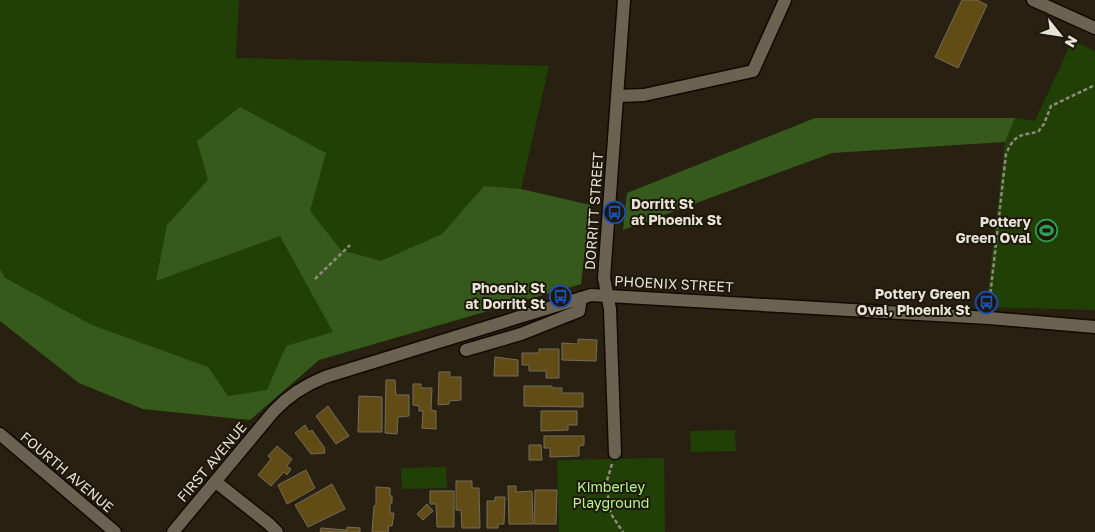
<svg xmlns="http://www.w3.org/2000/svg" width="1095" height="532" font-family="'Golos Text',sans-serif">
  <rect width="100%" height="100%" fill="#282112"/>
  <g fill="#214006">
    <polygon points="0,0 239,0 236,58 549,66 521,189 590,205 581,284 319,360 250,420 143,409 79,383 0,321"/>
    <polygon points="1072,41 1095,51 1095,310 986,307 1005,142 1015,118 1035,121"/>
    <polygon points="735,430 736,451 691,452 690,431"/>
    <polygon points="664,458 665,532 559,532 557,460"/>
    <polygon points="446,467 447,488 402,489 401,468"/>
  </g>
  <g fill="#365a1b">
    <polygon points="240,107 326,153 310,211 341,250 381,261 442,234 484,186 521,189 590,205 581,284 319,360 250,420 143,409 79,383 0,321 0,269 5,278 92,325 208,367 228,396 267,390 286,346 333,332 280,236 156,281 167,225 208,180 197,141"/>
    <polygon points="815,118 1015,118 1005,142 832,153 623,230 627,193"/>
  </g>
  <g fill="#624c16" stroke="#746c5a">
    <polygon points="962,0 977,0 987,5 958,68 935,57"/>
    <polygon points="578,339 597,340 596,361 562,360 562,343 578,344"/>
    <polygon points="539,349 559,349 559,378 546,378 546,371 529,371 529,365 522,365 522,353 539,353"/>
    <polygon points="495,357 518,360 518,376 494,376"/>
    <polygon points="439,372 450,372 450,377 461,377 461,400 449,401 449,404 438,405"/>
    <polygon points="386,380 395,380 396,395 409,395 409,416 398,417 397,434 385,433"/>
    <polygon points="413,384 421,384 421,388 432,388 431,410 436,411 436,429 422,428 423,411 419,411 419,406 413,405"/>
    <polygon points="524,386 552,386 552,388 562,388 562,393 583,393 583,407 524,406"/>
    <polygon points="359,396 382,397 382,432 358,432"/>
    <polygon points="328,406 349,436 336,444 316,416"/>
    <polygon points="541,411 577,411 577,425 568,425 568,430 541,431"/>
    <polygon points="305,425 309,432 312,430 324,447 325,453 311,454 295,433"/>
    <polygon points="544,436 584,436 584,445 579,446 579,456 550,457 550,448 544,448"/>
    <polygon points="529,445 541,445 542,460 529,460"/>
    <polygon points="277,446 292,459 287,466 291,469 287,475 284,472 271,486 258,475 271,459 268,456"/>
    <polygon points="306,470 315,488 287,504 278,485"/>
    <polygon points="456,481 472,481 472,488 479,488 480,528 462,528 461,510 456,510"/>
    <polygon points="332,484 345,509 308,527 295,505"/>
    <polygon points="508,486 516,486 516,492 532,491 533,524 509,524"/>
    <polygon points="376,487 390,488 390,496 392,496 392,503 390,503 390,513 394,513 392,526 389,525 388,532 372,532 374,506 376,505"/>
    <polygon points="535,490 557,490 556,524 534,524"/>
    <polygon points="430,491 454,491 454,527 437,527 436,504 430,504"/>
    <polygon points="495,497 505,497 504,524 498,524 498,528 487,528 487,501 495,501"/>
    <polygon points="427,504 433,511 423,520 417,514"/>
    <polygon points="347,527 360,528 360,532 320,532 321,528 347,530"/>
  </g>
  <g fill="none" stroke-linecap="round" stroke-linejoin="round">
    <defs>
      <g id="minor">
        <polyline points="1033,0 1095,28"/>
        <polyline points="617,96 644,95 753,71 785,0"/>
        <polyline points="466,350 521,334 579,311 581,298"/>
        <polyline points="0,434 115,532"/>
        <polyline points="615,453 610,309 604,278 624,0"/>
        <polyline points="216,482 269,524 277,532"/>
        <path d="M173,532L274,411C289,395 305,385 325,377L591,295L989,318L1095,327"/>
      </g>
    </defs>
    <use href="#minor" stroke="#110a01" stroke-width="15"/>
    <g stroke="#908a7e" stroke-width="2.5" stroke-dasharray="4 2.5" stroke-linecap="butt">
      <polyline points="315,279 350,245"/>
      <path d="M989,306L1006,154C1014,136 1018,135 1038,132L1044,124L1051,106L1095,85"/>
      <polyline points="612,464 606,484 611,514 623,532"/>
    </g>
    <use href="#minor" stroke="#6b6351" stroke-width="12"/>
  </g>
  <defs>
    <symbol id="bus-ring" viewBox="-11 -11 22 22"><circle r="9.5" fill="#1e1808" stroke="#1a4fb4" stroke-width="1.5"/><path d="M-5-6H5V4H4V6H2V4H-2V6H-4V4H-5ZM-3.5-4V0h7V-4ZM-3.5 1.2v1.5H-2V1.2ZM2 1.2v1.5H3.5V1.2Z" fill="#1a4fb4"/></symbol>
    <symbol id="stadium-ring" viewBox="-11 -11 22 22"><circle r="9.5" fill="#1e1808" stroke="#2e9e5b" stroke-width="1.5"/><path d="M0-5a6.5 5 0 1 0 0 10a6.5 5 0 1 0 0-10ZM-3.5-1.8h7v3.6h-7Z" fill="#2e9e5b"/></symbol>
  </defs>
  <g fill-rule="evenodd">
    <use href="#bus-ring" x="602" y="200" width="25" height="25"/>
    <use href="#stadium-ring" x="1034" y="218" width="25" height="25"/>
    <use href="#bus-ring" x="548" y="284" width="25" height="25"/>
    <use href="#bus-ring" x="974" y="290" width="25" height="25"/>
  </g>
  <g text-anchor="middle" stroke-width="4" stroke-linejoin="round" paint-order="stroke">
    <g font-size="14" font-weight="bold" fill="#e7e3d9" stroke="#1e1808" text-anchor="end">
      <text x="631" y="209" text-anchor="start">Dorritt St<tspan x="631" dy="16">at Phoenix St</tspan></text>
      <text x="1031" y="227">Pottery<tspan x="1031" dy="16">Green Oval</tspan></text>
      <text x="545" y="293">Phoenix St<tspan x="545" dy="16">at Dorritt St</tspan></text>
      <text x="970" y="299">Pottery Green<tspan x="970" dy="16">Oval, Phoenix St</tspan></text>
    </g>
    <g font-size="14" fill="#e7e3d9" stroke="#1e1808">
      <text transform="translate(594 211) rotate(-86)" y="5">DORRITT STREET</text>
      <text transform="translate(674 284) rotate(3)" y="5">PHOENIX STREET</text>
      <text transform="translate(212 462) rotate(-50)" y="5">FIRST AVENUE</text>
      <text transform="translate(67 472) rotate(40)" y="5">FOURTH AVENUE</text>
    </g>
    <g font-size="14" fill="#b4f789" stroke="#1e1808">
      <text x="611" y="492">Kimberley<tspan x="611" dy="16">Playground</tspan></text>
    </g>
  </g>
  <g transform="translate(1060 35) rotate(120)" stroke="#1e1808" stroke-width="4" paint-order="stroke">
  <path d="M0-4L9 19L0 12L-9 19Z" fill="#e7e3d9"/>
  <text y="-8" font-size="14" font-weight="bold" text-anchor="middle" fill="#e7e3d9">N</text>
  </g>
</svg>
